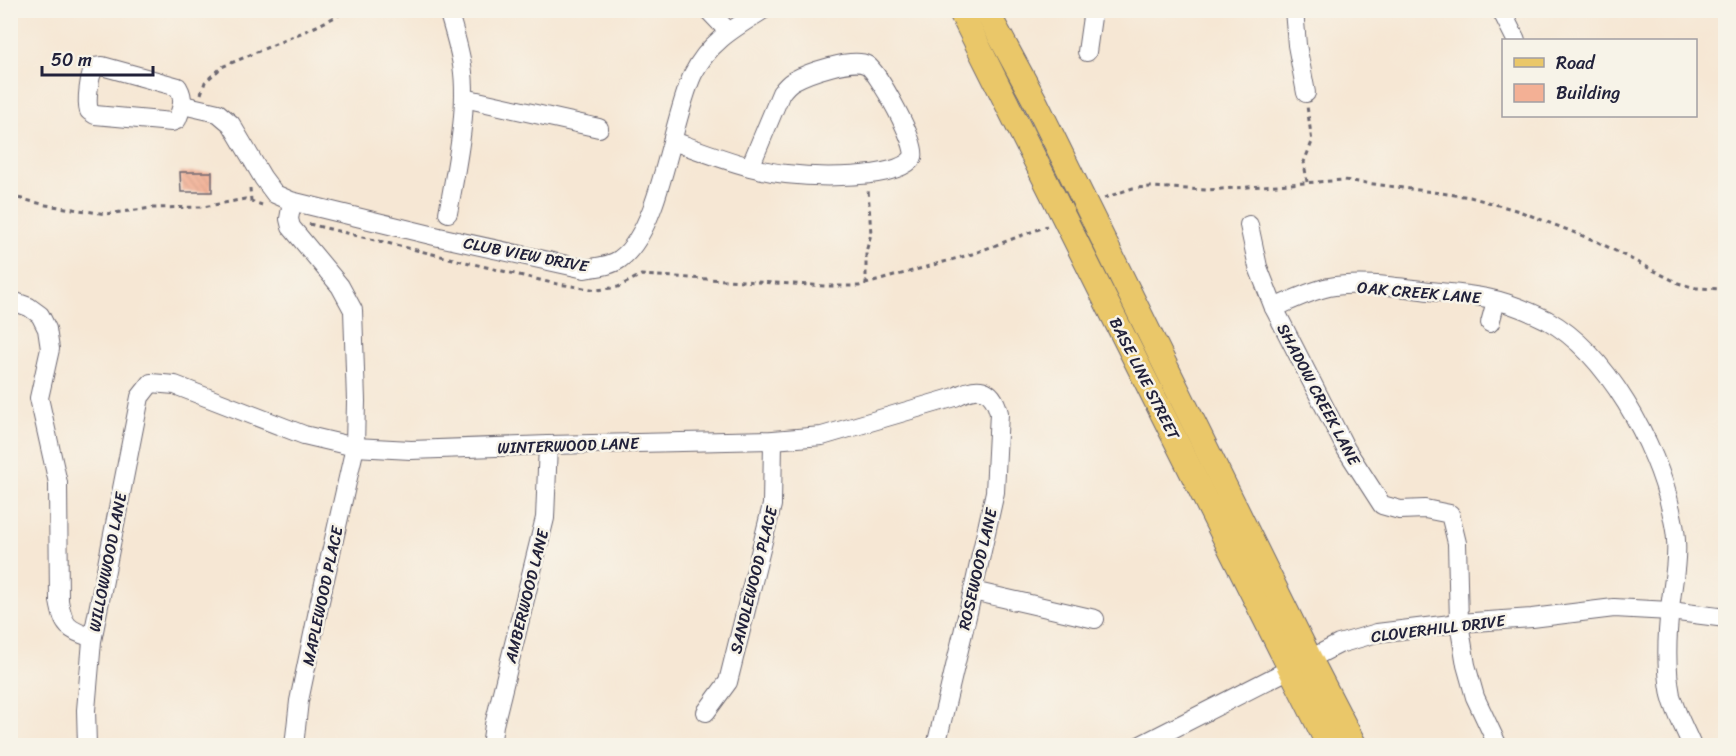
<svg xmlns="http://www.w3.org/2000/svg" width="1736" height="756" font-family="Sriracha,sans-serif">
  <defs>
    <pattern id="building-back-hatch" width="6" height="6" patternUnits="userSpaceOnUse" patternTransform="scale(1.5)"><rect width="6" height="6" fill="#f3b095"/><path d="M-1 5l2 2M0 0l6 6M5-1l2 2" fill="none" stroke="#d09781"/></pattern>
  </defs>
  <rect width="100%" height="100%" fill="#f7f3e8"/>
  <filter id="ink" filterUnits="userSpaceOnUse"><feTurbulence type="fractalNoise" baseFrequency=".0167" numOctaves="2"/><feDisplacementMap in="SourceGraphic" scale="12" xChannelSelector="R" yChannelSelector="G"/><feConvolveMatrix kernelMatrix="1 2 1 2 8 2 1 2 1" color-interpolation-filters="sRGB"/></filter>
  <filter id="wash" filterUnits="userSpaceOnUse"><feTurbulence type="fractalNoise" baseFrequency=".008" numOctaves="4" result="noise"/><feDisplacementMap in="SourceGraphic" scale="24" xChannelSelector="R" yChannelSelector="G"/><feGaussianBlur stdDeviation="1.35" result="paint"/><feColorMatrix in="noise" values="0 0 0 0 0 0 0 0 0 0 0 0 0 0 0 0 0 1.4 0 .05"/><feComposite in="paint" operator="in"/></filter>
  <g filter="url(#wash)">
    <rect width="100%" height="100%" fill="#f6e7d4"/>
    <g id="blocks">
      <polygon fill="url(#building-back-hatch)" points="180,172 212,172 212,192 181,192"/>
    </g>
  </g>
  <g filter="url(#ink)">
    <use href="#blocks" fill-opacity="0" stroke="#6c6771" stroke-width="1.5"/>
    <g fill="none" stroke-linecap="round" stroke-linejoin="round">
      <defs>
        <g id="minor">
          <polyline points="708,10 728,31"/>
          <polyline points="1294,10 1297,45 1306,93"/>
          <polyline points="1501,10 1516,40"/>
          <polyline points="1087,52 1093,10"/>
          <path d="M102,66L178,87C185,99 182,108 177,120L172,122L95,115L89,111C86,101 89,75 95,67Z"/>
          <polyline points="464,98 599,128"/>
          <path d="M183,105L218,113L231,124L263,178L275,194L291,201L439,237L585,269C596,267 611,266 620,259C661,229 671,121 693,74C709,42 734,28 763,10"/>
          <path d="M673,141C698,150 724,160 750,167C762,170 774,173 786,174C811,177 899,181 913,157C919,146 878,72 867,65C853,57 807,73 793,81C788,84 784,89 781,93L750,167"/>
          <polyline points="292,202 289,219 291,227 340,286 353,310 356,401 355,447 320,601 299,701 294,746"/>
          <path d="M448,213C456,169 469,109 462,65C459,46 453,28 448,10"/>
          <polyline points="1249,225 1258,267 1274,308 1346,449 1382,505 1400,510 1425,509 1450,514 1457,543 1459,623 1466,665 1475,697 1498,746"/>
          <path d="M10,300L29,307L40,315L47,329L50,349L39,398L58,483L59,601C64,628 68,629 92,638"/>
          <path d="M1274,308C1292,300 1310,291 1329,287C1362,281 1396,287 1429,291C1448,293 1468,294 1487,298C1507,302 1529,311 1547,320C1607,353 1657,445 1671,510C1673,520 1676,531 1676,541C1678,564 1672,586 1670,609C1667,635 1666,669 1671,695C1675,712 1685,729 1692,746"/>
          <polyline points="1490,323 1496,301"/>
          <polyline points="973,591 1095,619"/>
          <polyline points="706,712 728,682 772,505 773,440"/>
          <path d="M87,746L86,710L92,641L140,397L151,383L175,385L304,435L355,447L411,450L548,445L773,440L822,436L955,397C977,385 992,386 999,413L995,492L973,591L936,746"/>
          <polyline points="491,746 494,725 545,518 548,445"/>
          <polyline points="1139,746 1339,644 1377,633 1459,623 1532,618 1614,608 1670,611 1726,618"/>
        </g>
        <g id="major">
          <polyline points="960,10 1329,746"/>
          <polyline points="986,10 1035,101 1310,659 1355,746"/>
        </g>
      </defs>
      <use href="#minor" stroke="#6c6771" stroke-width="20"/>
      <use href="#major" stroke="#6c6771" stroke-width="26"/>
      <g stroke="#6c6771" stroke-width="3" stroke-dasharray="4.5 4.5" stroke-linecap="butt">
        <polyline points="201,94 205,82 222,67 317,26 339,15 339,10"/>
        <polyline points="1307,182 1304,162 1312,142 1307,106"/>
        <polyline points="250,188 251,201"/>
        <polyline points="10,196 46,205 106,214 152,208 203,207 245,199 262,205"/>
        <polyline points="1104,198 1133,188 1150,187 1208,190 1344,180 1470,197 1519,211 1596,241 1678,283 1696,288 1726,289"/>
        <polyline points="309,224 552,283 597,290 618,287 641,275 826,286 859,286 972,254 1047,226"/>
        <polyline points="866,285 866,252 871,234 868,189"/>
      </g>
      <use href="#minor" stroke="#fff" stroke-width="18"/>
      <use href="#major" stroke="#eac769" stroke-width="24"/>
    </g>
  </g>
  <g text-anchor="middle" stroke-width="5" stroke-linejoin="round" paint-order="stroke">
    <g font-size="16" fill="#22223b" stroke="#f7f3e8">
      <text transform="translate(526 254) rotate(11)" y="6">CLUB VIEW DRIVE</text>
      <text transform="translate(1419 292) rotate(5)" y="6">OAK CREEK LANE</text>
      <text transform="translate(1145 378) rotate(63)" y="6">BASE LINE STREET</text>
      <text transform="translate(1319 394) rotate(62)" y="6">SHADOW CREEK LANE</text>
      <text transform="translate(568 445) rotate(-2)" y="6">WINTERWOOD LANE</text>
      <text transform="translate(107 562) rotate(-79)" y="6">WILLOWWOOD LANE</text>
      <text transform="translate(977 569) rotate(-77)" y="6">ROSEWOOD LANE</text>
      <text transform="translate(753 580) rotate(-76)" y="6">SANDLEWOOD PLACE</text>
      <text transform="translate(322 596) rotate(-78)" y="6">MAPLEWOOD PLACE</text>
      <text transform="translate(526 596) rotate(-76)" y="6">AMBERWOOD LANE</text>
      <text transform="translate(1438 628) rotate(-7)" y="6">CLOVERHILL DRIVE</text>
    </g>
  </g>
  <rect width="1736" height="756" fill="none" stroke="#f7f3e8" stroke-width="36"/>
  <rect x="1502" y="39" width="195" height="78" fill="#f7f3e8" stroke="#a29fa3" stroke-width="1.5"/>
  <rect x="1514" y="58" width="30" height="9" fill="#eac769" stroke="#a29fa3" stroke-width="1.5"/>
  <text x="1556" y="69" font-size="18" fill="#22223b">Road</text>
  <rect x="1514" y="84" width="30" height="18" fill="#f3b095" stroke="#a29fa3" stroke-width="1.5"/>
  <text x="1556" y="99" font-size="18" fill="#22223b">Building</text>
  <path d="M42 66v9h111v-9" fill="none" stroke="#22223b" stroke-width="3"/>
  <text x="51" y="66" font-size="18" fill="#22223b" stroke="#f7f3e8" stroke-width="4.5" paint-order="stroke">50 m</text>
</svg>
